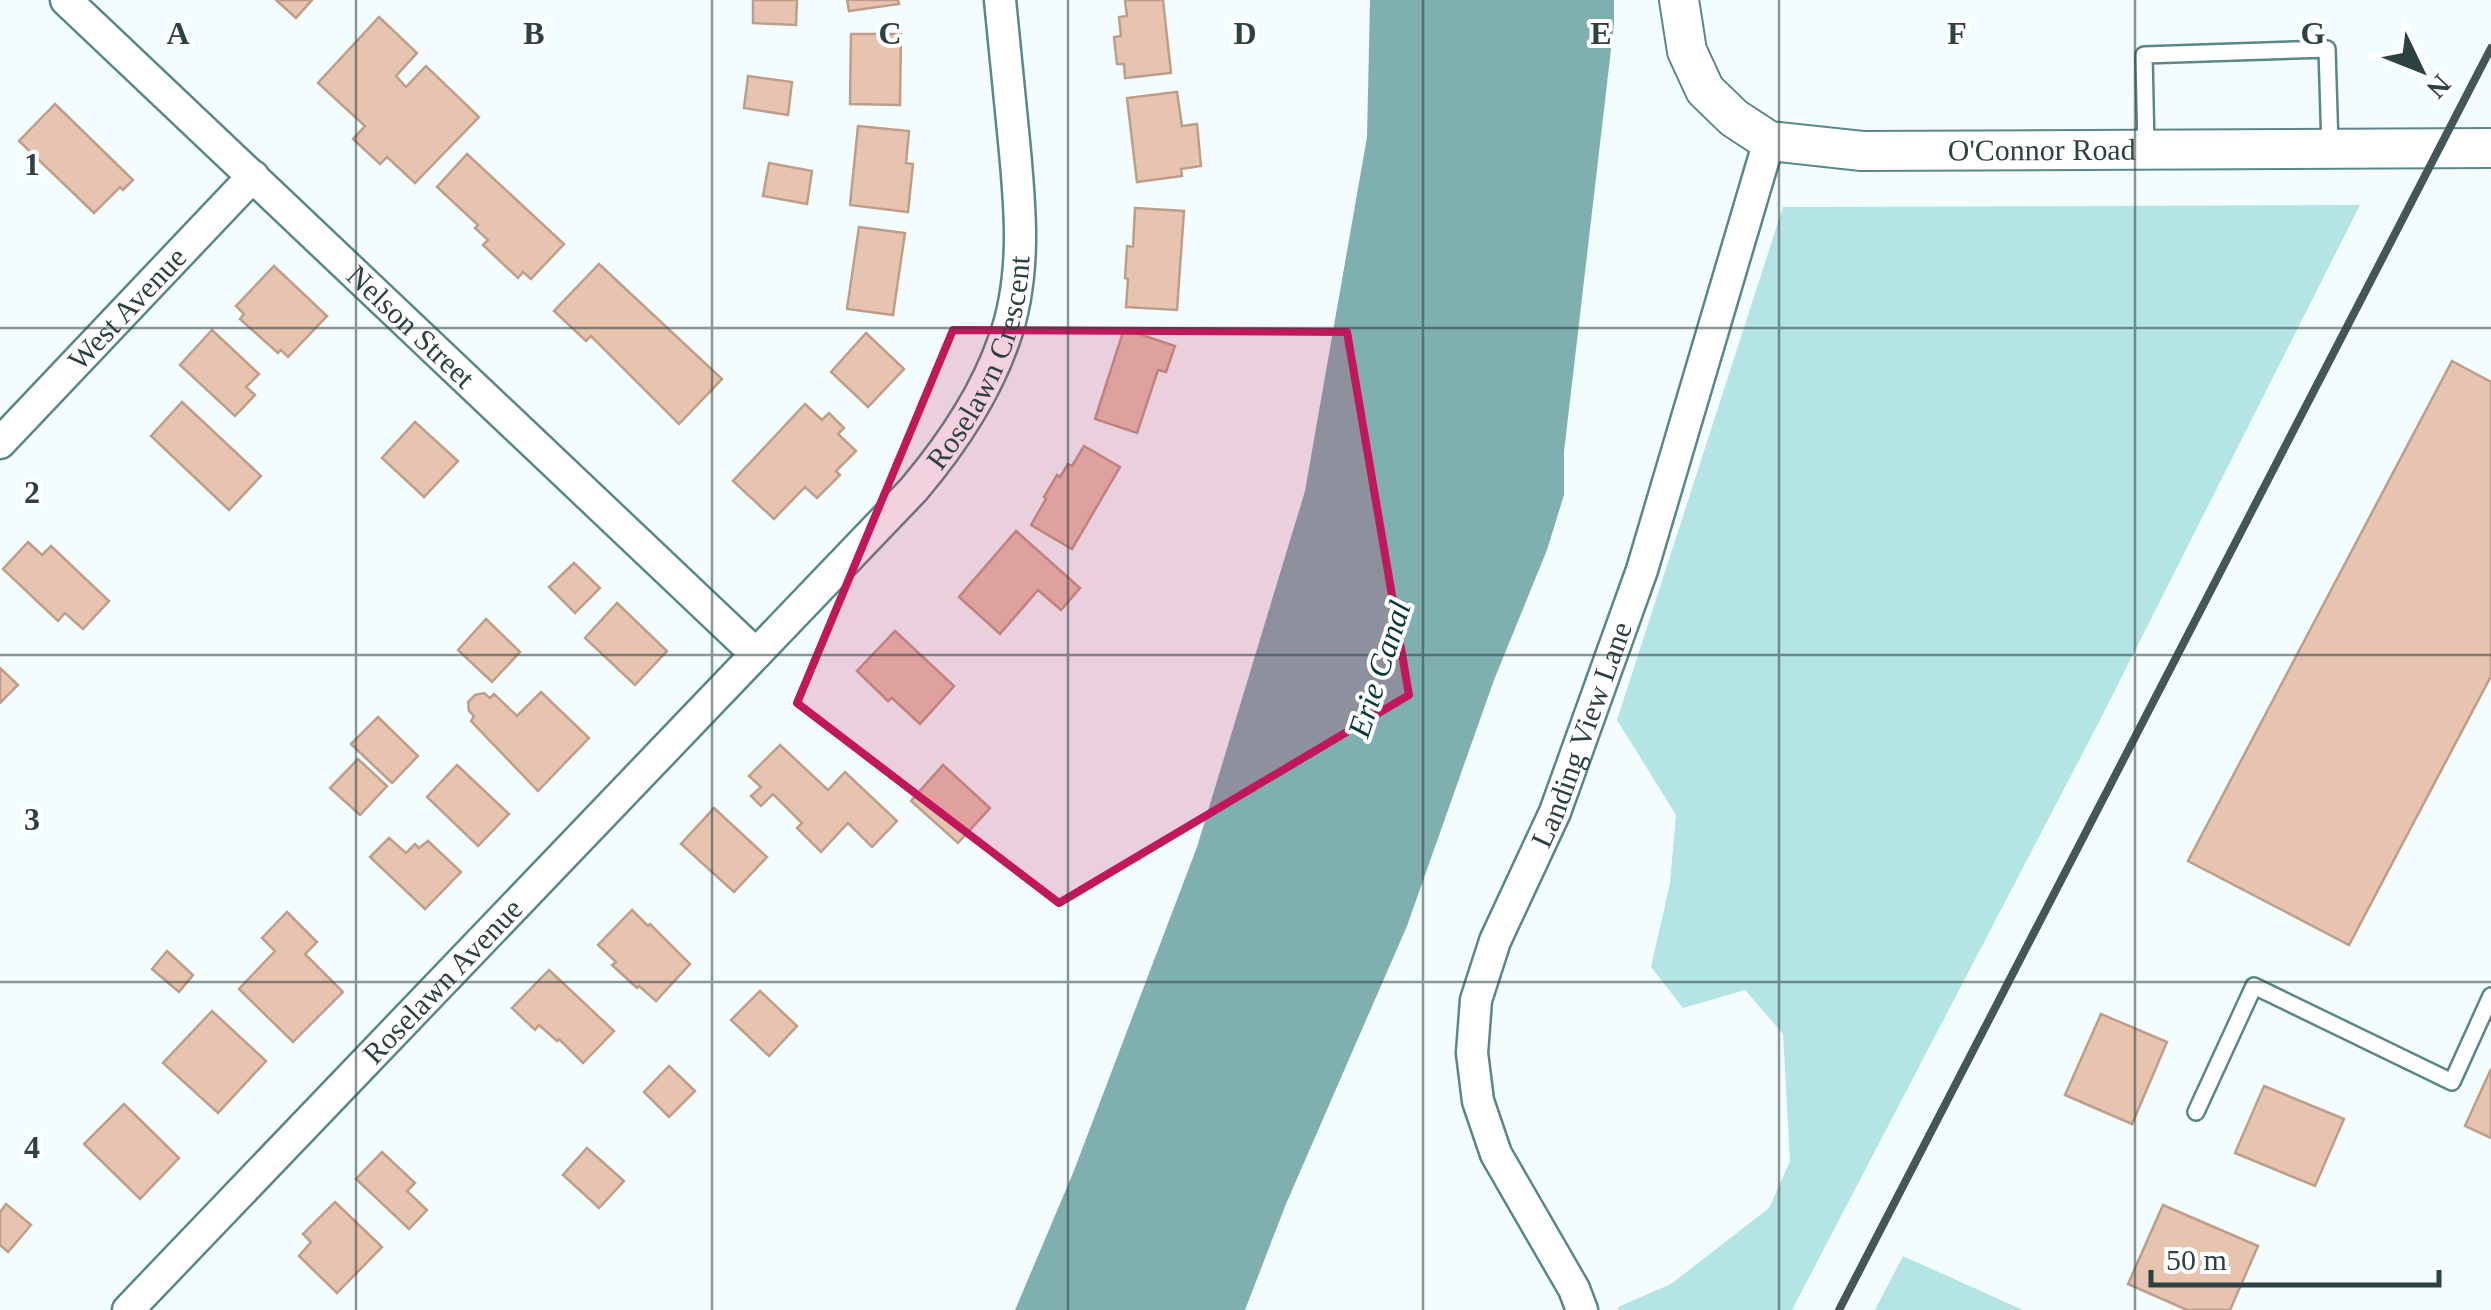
<svg xmlns="http://www.w3.org/2000/svg" width="2491" height="1310" font-family="'Times New Roman',serif">
  <rect width="100%" height="100%" fill="#f4fdfe"/>
  <g fill="#b5e4e5">
    <polygon points="2360,205 2100,720 1792,1310 1618,1310 1618,1307 1671,1284 1769,1208 1790,1161 1783,1034 1745,990 1683,1008 1651,967 1670,883 1676,815 1617,720 1783,207"/>
    <polygon points="1903,1256 2023,1310 1875,1310"/>
  </g>
  <polygon fill="#80afb0" points="1370,0 1614,0 1614,24 1564,452 1564,495 1547,550 1494,680 1407,926 1286,1204 1245,1310 1015,1310 1073,1173 1197,847 1305,491 1367,137"/>
  <g fill="#e7c4af" stroke="#be9d89" stroke-width="2.5">
    <polygon points="276,0 312,0 296,18"/>
    <polygon points="753,0 797,0 796,25 753,23"/>
    <polygon points="847,0 898,0 899,4 849,11"/>
    <polygon points="1125,0 1163,0 1171,73 1125,78 1124,64 1117,64 1114,37 1121,36 1119,17 1127,16"/>
    <polygon points="379,17 417,53 396,76 406,87 426,66 479,117 415,183 387,157 380,164 353,139 365,126 318,83"/>
    <polygon points="851,34 901,34 900,105 850,104"/>
    <polygon points="748,76 792,82 788,115 744,108"/>
    <polygon points="1177,92 1182,126 1197,124 1201,166 1181,169 1182,176 1137,182 1127,98"/>
    <polygon points="55,104 133,180 123,190 120,187 94,213 19,141"/>
    <polygon points="858,126 909,131 906,163 913,164 908,212 850,205"/>
    <polygon points="467,154 564,244 531,279 523,272 518,278 483,245 488,240 475,228 478,225 437,187"/>
    <polygon points="769,163 812,171 807,204 763,196"/>
    <polygon points="1135,208 1184,211 1177,310 1126,307 1128,279 1125,278 1127,246 1133,247"/>
    <polygon points="859,227 905,233 893,315 847,309"/>
    <polygon points="599,264 722,379 679,424 591,336 586,341 554,311"/>
    <polygon points="274,266 327,316 288,357 281,350 278,353 240,319 244,314 236,306"/>
    <polygon points="1124,329 1175,346 1166,372 1158,370 1137,433 1095,419"/>
    <polygon points="212,330 259,374 246,387 255,395 235,416 180,365"/>
    <polygon points="866,333 904,369 868,407 831,372"/>
    <polygon points="2452,361 2491,382 2491,676 2349,945 2188,861"/>
    <polygon points="182,402 261,476 229,510 151,436"/>
    <polygon points="805,404 822,420 829,413 844,428 838,434 856,451 836,471 840,475 817,498 805,487 774,519 733,481"/>
    <polygon points="415,422 458,461 424,497 382,458"/>
    <polygon points="1084,446 1120,467 1072,549 1031,525 1046,499 1044,497 1057,475 1060,477 1068,464 1072,466"/>
    <polygon points="1016,531 1080,588 1061,610 1038,590 1000,634 959,597"/>
    <polygon points="28,542 42,555 51,546 109,601 83,629 65,613 58,621 3,569"/>
    <polygon points="574,563 600,588 575,613 549,587"/>
    <polygon points="617,603 667,651 635,685 585,638"/>
    <polygon points="486,619 520,652 492,682 458,650"/>
    <polygon points="895,631 954,686 920,724 892,698 888,701 857,671"/>
    <polygon points="0,668 18,685 0,703"/>
    <polygon points="541,692 589,738 538,791 471,721 474,716 469,711 468,702 475,695 484,693 490,698 494,694 517,716"/>
    <polygon points="378,717 418,756 392,783 351,744"/>
    <polygon points="780,745 828,790 845,772 897,821 872,847 848,823 821,852 797,828 802,823 773,794 761,806 751,796 761,787 749,776"/>
    <polygon points="358,759 387,786 360,815 330,788"/>
    <polygon points="457,765 509,814 478,846 427,797"/>
    <polygon points="943,765 990,808 958,843 911,801"/>
    <polygon points="714,808 767,857 734,892 681,844"/>
    <polygon points="389,838 406,853 415,844 419,848 428,841 461,872 425,909 370,857"/>
    <polygon points="632,910 648,926 650,924 690,964 656,1001 639,986 637,988 612,965 616,962 598,945"/>
    <polygon points="287,912 317,942 305,954 343,992 293,1042 239,989 275,951 262,938"/>
    <polygon points="167,951 193,975 179,992 152,969"/>
    <polygon points="549,970 614,1031 583,1063 559,1039 557,1041 539,1025 535,1030 512,1008"/>
    <polygon points="760,991 797,1026 769,1056 731,1020"/>
    <polygon points="212,1011 266,1061 218,1113 163,1063"/>
    <polygon points="2101,1014 2167,1042 2132,1124 2065,1095"/>
    <polygon points="669,1066 695,1091 669,1117 644,1092"/>
    <polygon points="2491,1069 2491,1138 2465,1126"/>
    <polygon points="2264,1086 2344,1119 2315,1186 2235,1153"/>
    <polygon points="124,1104 179,1158 140,1199 84,1144"/>
    <polygon points="587,1148 624,1181 599,1208 563,1175"/>
    <polygon points="382,1152 415,1183 407,1191 427,1210 409,1229 356,1179"/>
    <polygon points="335,1202 382,1247 337,1293 299,1256 311,1242 303,1234"/>
    <polygon points="6,1204 31,1225 8,1252 0,1245 0,1212"/>
    <polygon points="2163,1205 2258,1246 2230,1310 2187,1310 2128,1284"/>
  </g>
  <g fill="none" stroke-linecap="round" stroke-linejoin="round">
    <defs>
      <g id="service">
        <polyline points="2146,149 2144,55 2327,49 2330,147"/>
        <polyline points="2196,1112 2254,986 2452,1082 2491,996"/>
      </g>
      <g id="minor">
        <path id="s1" d="M66,0L756,654"/>
        <path id="s2" d="M0,443L253,176"/>
        <path id="s3" d="M128,1310L914,489C952,444 985,395 1004,340C1029,271 1019,193 1012,121C1008,81 1004,40 1000,0"/>
        <path id="s4" d="M1582,1310L1574,1289L1496,1154L1478,1101L1472,1053L1476,1000L1495,941L1555,812L1642,570L1769,141"/>
      </g>
      <g id="tertiary">
        <path id="s5" d="M1679,0L1687,51L1705,90L1734,118L1769,141L1862,151L2491,148"/>
      </g>
    </defs>
    <use href="#service" stroke="#5a8789" stroke-width="20"/>
    <use href="#minor" stroke="#5a8789" stroke-width="35"/>
    <use href="#tertiary" stroke="#5a8789" stroke-width="42"/>
    <use href="#service" stroke="#fff" stroke-width="15"/>
    <use href="#minor" stroke="#fff" stroke-width="30"/>
    <use href="#tertiary" stroke="#fff" stroke-width="38"/>
    <polyline stroke="#445657" stroke-width="8" points="1839,1310 2491,48"/>
  </g>
  <path fill="#c2185b" fill-opacity="0.2" stroke="#c2185b" stroke-width="8" stroke-linejoin="round" d="M953,330L1347,332L1409,695L1059,903L797,703Z"/>
  <path fill="none" stroke="#2e4142" stroke-width="2.5" stroke-opacity="0.55" d="M356,0V1310M712,0V1310M1068,0V1310M1423,0V1310M1779,0V1310M2135,0V1310M0,328H2491M0,655H2491M0,982H2491"/>
  <g text-anchor="middle" stroke-width="8" stroke-linejoin="round" paint-order="stroke">
    <g font-size="30" fill="#2e4142" stroke="#fff">
      <text dy="10" stroke="none"><textPath href="#s5" startOffset="450">O'Connor Road</textPath></text>
      <text dy="10" stroke="none"><textPath href="#s2" startOffset="185">West Avenue</textPath></text>
      <text dy="10" stroke="none"><textPath href="#s1" startOffset="475">Nelson Street</textPath></text>
      <text dy="10" stroke="none"><textPath href="#s3" startOffset="1282">Roselawn Crescent</textPath></text>
      <text dy="10" stroke="none"><textPath href="#s4" startOffset="622">Landing View Lane</textPath></text>
      <text dy="10" stroke="none"><textPath href="#s3" startOffset="455">Roselawn Avenue</textPath></text>
    </g>
    <g font-size="32" font-style="italic" fill="#08383a" stroke="#fff">
      <text transform="translate(1379 669) rotate(-72)" y="11">Erie Canal</text>
    </g>
  </g>
  <g font-size="32" text-anchor="middle" font-weight="bold" fill="#2e4142" stroke="#fff" stroke-width="8" stroke-linejoin="round" paint-order="stroke">
    <text x="178" y="44">A</text>
    <text x="534" y="44">B</text>
    <text x="890" y="44">C</text>
    <text x="1245" y="44">D</text>
    <text x="1601" y="44">E</text>
    <text x="1957" y="44">F</text>
    <text x="2313" y="44">G</text>
    <text x="32" y="175">1</text>
    <text x="32" y="503">2</text>
    <text x="32" y="830">3</text>
    <text x="32" y="1158">4</text>
  </g>
  <g transform="translate(2421 70) rotate(133)" stroke="#ffffff" stroke-width="8" paint-order="stroke">
  <path d="M0-8L18 38L0 25L-18 38Z" fill="#2e4142"/>
  <text y="-15" font-size="28" font-weight="bold" text-anchor="middle" fill="#2e4142">N</text>
  </g>
  <path d="M2151 1270v15h288v-15" fill="none" stroke="#2e4142" stroke-width="5"/>
  <text x="2166" y="1270" font-size="30" fill="#2e4142" stroke="#ffffff" stroke-width="8" paint-order="stroke">50 m</text>
</svg>
